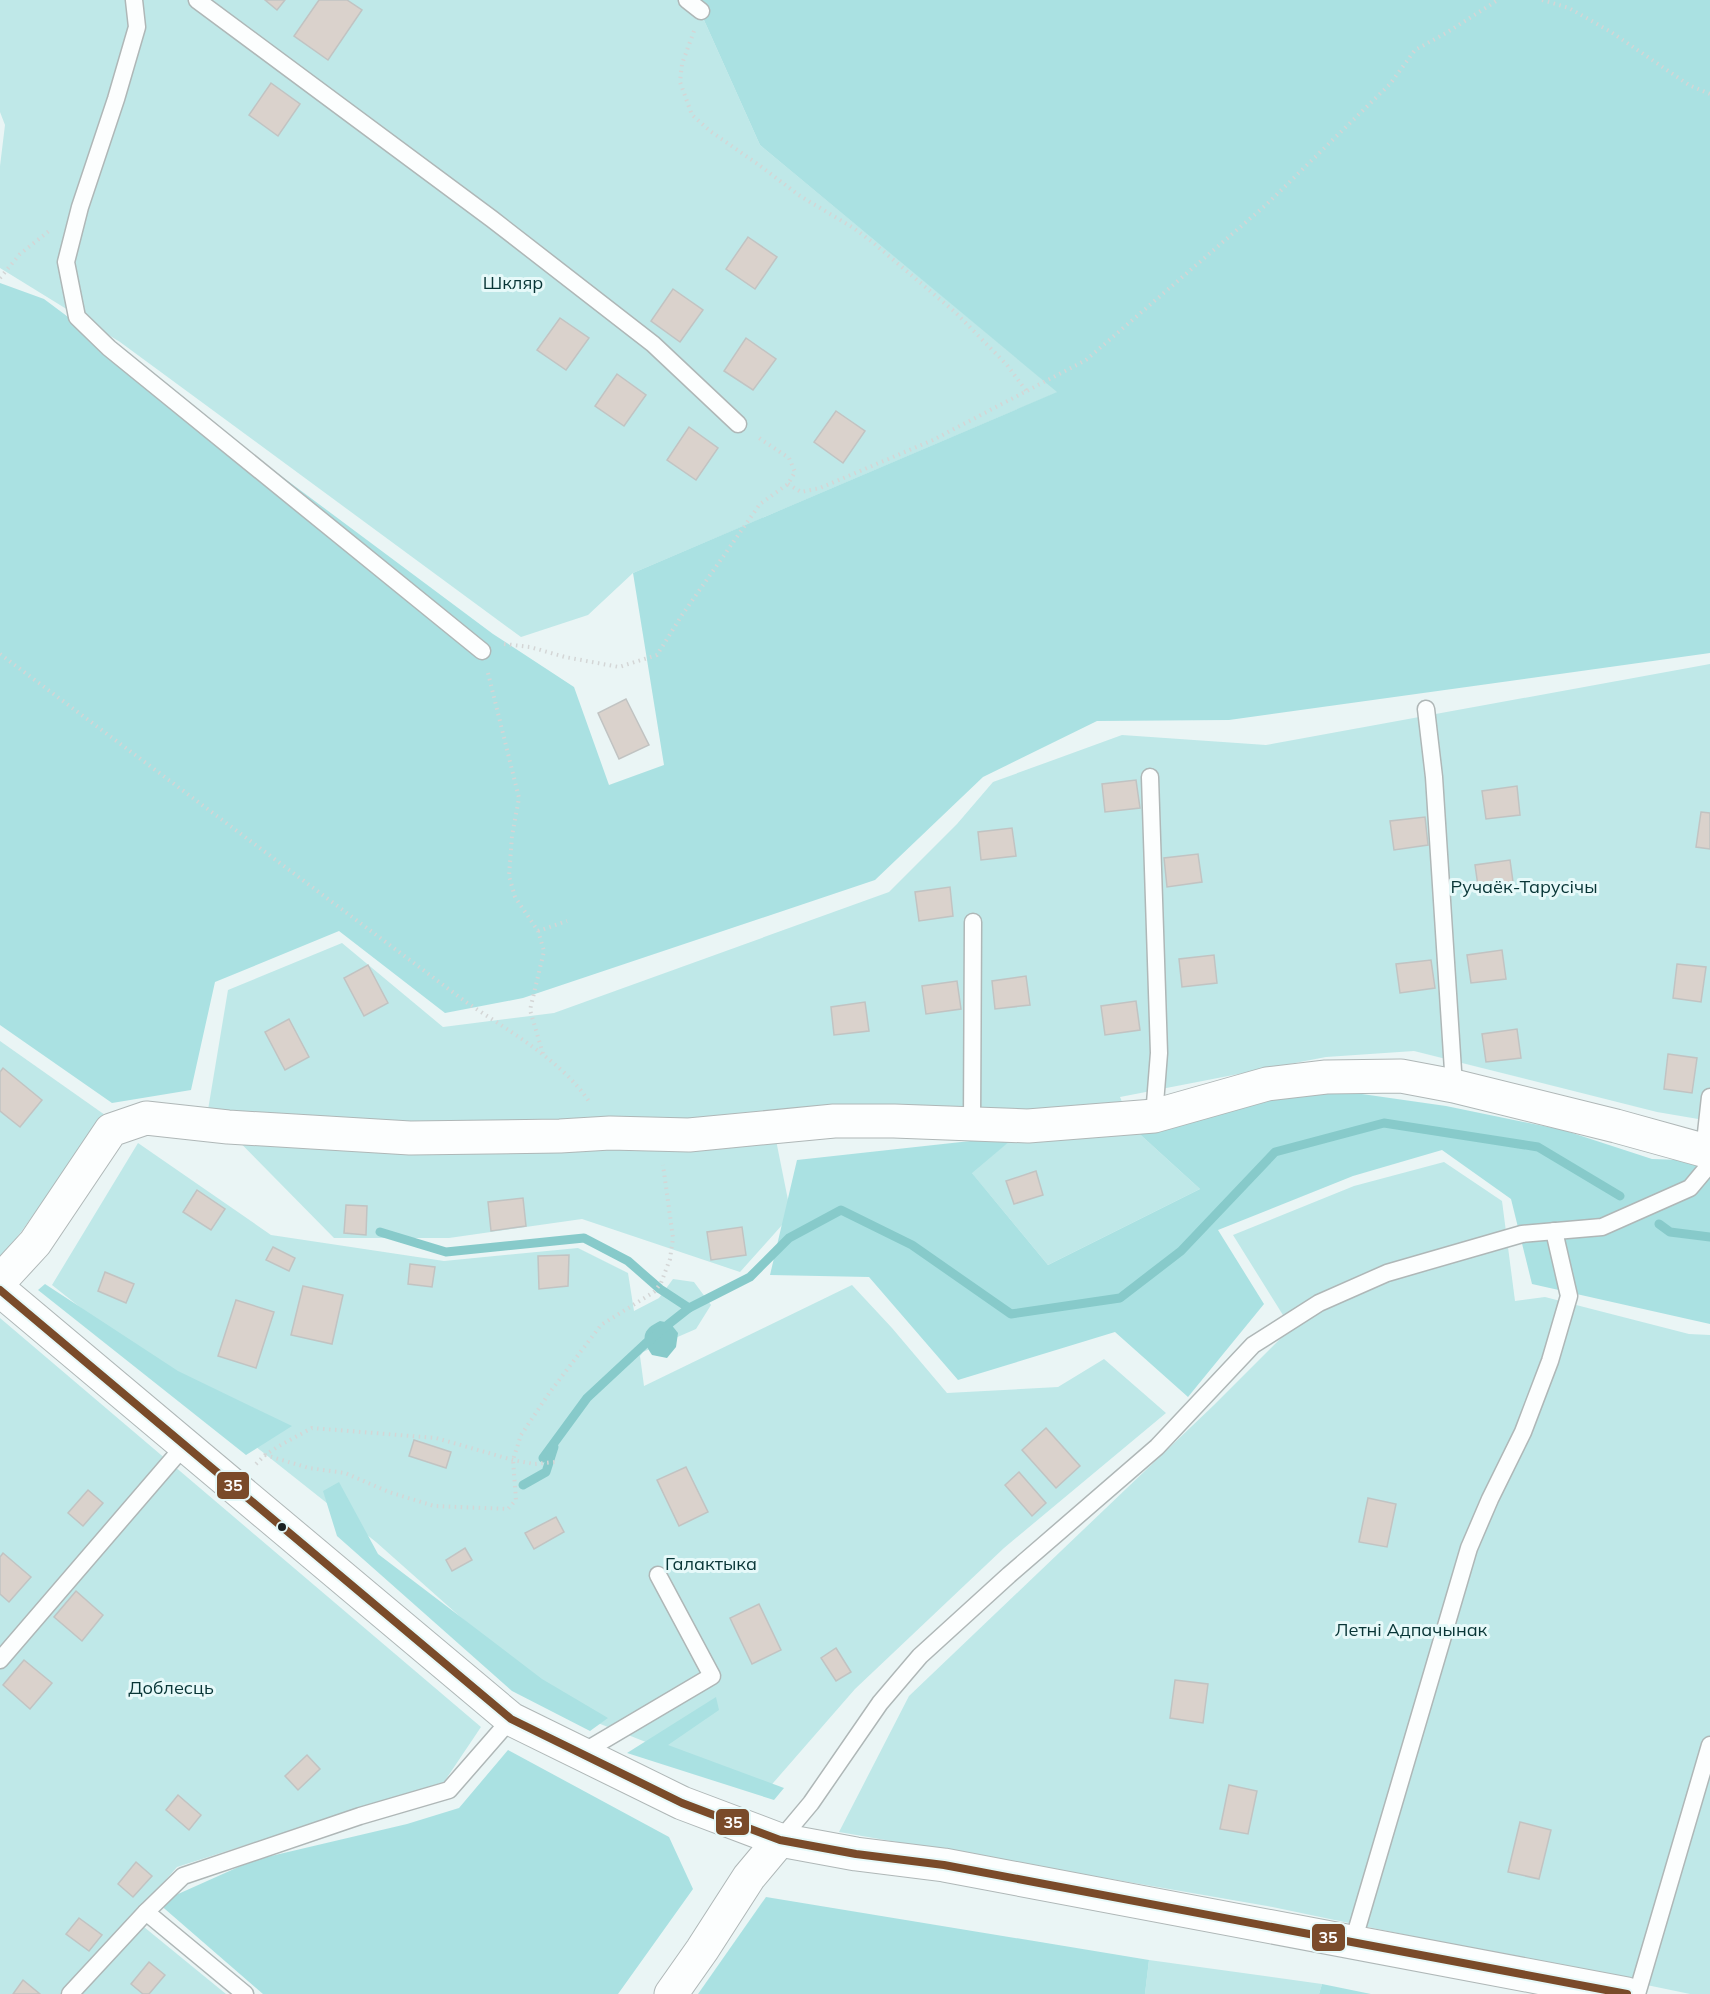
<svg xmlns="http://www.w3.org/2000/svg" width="1710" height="1994" font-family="Mulish,sans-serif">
  <rect width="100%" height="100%" fill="#eaf5f5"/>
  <g fill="#bfe8e8">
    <polygon points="0,0 695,0 760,145 1058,392 633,573 588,615 521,637 120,342 0,268 0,166 5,125 0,112"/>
    <polygon points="1710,664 1710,1121 1657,1112 1414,1051 1326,1057 1120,1097 1133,1128 1200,1189 1048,1265 971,1172 1016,1136 771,1115 791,1215 740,1272 582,1219 449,1238 334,1238 208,1110 228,990 342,943 443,1027 554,1013 889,892 957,824 993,782 1122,735 1266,745"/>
    <polygon points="0,1041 105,1115 3,1257 0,1255"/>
    <polygon points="138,1143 271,1235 444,1261 578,1248 628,1273 634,1311 659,1298 673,1279 694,1282 711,1305 696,1329 643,1352 640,1356 644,1386 852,1285 892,1328 947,1393 1058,1387 1104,1359 1166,1413 1004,1548 855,1689 767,1790 565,1710 376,1542 52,1285"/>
    <polygon points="1444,1162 1502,1201 1515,1301 1545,1297 1689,1334 1710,1335 1710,1994 1690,1994 1267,1906 839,1832 909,1696 1214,1405 1291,1328 1233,1235 1354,1186"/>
    <polygon points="0,1318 481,1727 444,1782 177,1867 133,1918 226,1994 0,1994"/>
    <polygon points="1149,1960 1322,1984 1319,1994 1145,1994"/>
  </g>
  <g fill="#aae1e2">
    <polygon points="695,0 1710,0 1710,653 1229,720 1097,721 983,777 875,880 523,998 445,1013 339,931 215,982 191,1090 112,1103 0,1025 0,283 44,299 493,634 574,687 609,785 664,765 633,573 1057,392 760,145"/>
    <polygon points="1355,1093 1446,1106 1563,1130 1652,1159 1710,1161 1710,1324 1532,1284 1511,1199 1442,1150 1353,1176 1218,1230 1264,1304 1188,1397 1115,1332 958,1380 869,1277 770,1275 797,1160 1016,1136 972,1173 1048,1265 1200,1189 1133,1128 1277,1095"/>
    <polygon points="45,1284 178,1371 292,1426 246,1455 38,1290"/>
    <polygon points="339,1482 378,1554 542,1679 608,1718 590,1731 512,1691 337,1536 323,1491"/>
    <polygon points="716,1697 719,1710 668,1745 784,1788 774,1800 627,1753"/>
    <polygon points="508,1750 669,1837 693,1889 618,1994 263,1994 158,1903 254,1860 407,1824 459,1808"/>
    <polygon points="766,1897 1149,1960 1145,1994 698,1994"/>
    <polygon points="1322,1984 1371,1994 1319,1994"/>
  </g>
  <path fill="#87caca" d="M660,1321L670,1323L678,1333L676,1347L667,1358L652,1355C641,1339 641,1330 660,1321Z"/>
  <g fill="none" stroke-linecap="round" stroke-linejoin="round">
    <g stroke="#87caca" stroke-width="9">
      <polyline points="1659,1224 1670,1232 1710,1237"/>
      <polyline points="380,1232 446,1252 584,1238 628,1261 660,1289 689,1308"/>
      <polyline points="543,1458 587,1398 645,1344 670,1323 689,1308 750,1277 789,1238 841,1210 912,1245 1011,1314 1120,1298 1181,1251 1275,1152 1384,1123 1538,1147 1620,1196"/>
      <polyline points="523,1485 546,1472 554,1447"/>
    </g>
  </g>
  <g fill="#dad2cc" stroke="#c1c3c2" stroke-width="1.5">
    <polygon points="265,0 285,0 277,10"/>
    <polygon points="319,0 347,0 362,10 328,60 294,36"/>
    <polygon points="271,83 300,104 278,136 249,115"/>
    <polygon points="748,237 777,257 755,289 726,269"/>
    <polygon points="673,289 703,310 680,342 651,321"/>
    <polygon points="560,318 589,338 566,370 537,350"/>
    <polygon points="746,338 776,359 753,390 724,371"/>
    <polygon points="617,374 646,395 624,426 595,406"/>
    <polygon points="836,411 865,431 843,463 814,442"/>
    <polygon points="689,427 718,448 696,480 667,460"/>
    <polygon points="626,699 649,745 619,759 598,713"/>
    <polygon points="1136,780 1140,808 1105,812 1102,784"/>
    <polygon points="1517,786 1520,815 1486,819 1482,791"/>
    <polygon points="1701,812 1710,813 1710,849 1696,847"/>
    <polygon points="1425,817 1428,845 1394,850 1390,821"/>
    <polygon points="1012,828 1016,856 981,860 978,832"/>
    <polygon points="1198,854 1202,882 1167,887 1164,858"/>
    <polygon points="1510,860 1514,889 1479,893 1475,865"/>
    <polygon points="950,887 953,916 919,921 915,892"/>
    <polygon points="1502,950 1506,979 1471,983 1467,955"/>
    <polygon points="1214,955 1217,983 1182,987 1179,959"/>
    <polygon points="1431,960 1435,988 1400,993 1396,964"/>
    <polygon points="1677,964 1706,967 1701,1002 1673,998"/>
    <polygon points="368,965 388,1003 364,1016 344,978"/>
    <polygon points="1026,976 1030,1005 995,1009 992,981"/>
    <polygon points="957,981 961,1009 926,1014 922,986"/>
    <polygon points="1136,1001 1140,1030 1105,1035 1101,1006"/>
    <polygon points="865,1002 869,1031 834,1035 831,1007"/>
    <polygon points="289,1019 309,1057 285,1070 265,1032"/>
    <polygon points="1517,1029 1521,1058 1486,1062 1482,1034"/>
    <polygon points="1668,1054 1697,1058 1692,1093 1664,1089"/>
    <polygon points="3,1068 42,1100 20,1127 0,1111 0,1072"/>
    <polygon points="1036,1171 1043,1195 1014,1204 1006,1181"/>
    <polygon points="197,1190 225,1209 211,1230 183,1212"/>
    <polygon points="523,1198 526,1226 491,1231 488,1202"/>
    <polygon points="346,1205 367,1206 366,1235 344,1233"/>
    <polygon points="742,1227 746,1255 711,1260 707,1232"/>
    <polygon points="273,1247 295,1258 289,1271 266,1260"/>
    <polygon points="569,1255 568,1286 539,1289 538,1256"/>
    <polygon points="410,1264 435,1267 432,1287 408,1284"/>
    <polygon points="105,1272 134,1284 126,1303 98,1291"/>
    <polygon points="303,1286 343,1295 332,1344 291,1335"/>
    <polygon points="236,1300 274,1312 256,1368 218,1356"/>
    <polygon points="1046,1428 1080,1466 1056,1488 1022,1450"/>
    <polygon points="414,1440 451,1452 446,1468 409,1456"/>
    <polygon points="686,1467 708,1512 679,1526 657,1480"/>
    <polygon points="1019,1472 1046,1503 1032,1516 1005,1485"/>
    <polygon points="88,1490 103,1503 83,1526 68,1513"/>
    <polygon points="1368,1498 1396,1504 1387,1547 1359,1542"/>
    <polygon points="556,1517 564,1532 534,1549 525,1533"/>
    <polygon points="465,1548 472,1560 452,1571 446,1560"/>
    <polygon points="3,1553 31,1577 9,1602 0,1594 0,1557"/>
    <polygon points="76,1591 103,1615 82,1641 54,1617"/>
    <polygon points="759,1604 781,1650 752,1664 730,1618"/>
    <polygon points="836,1648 851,1672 836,1681 821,1658"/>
    <polygon points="24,1660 52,1683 30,1709 3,1685"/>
    <polygon points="1175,1680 1208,1684 1203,1723 1170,1718"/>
    <polygon points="307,1755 320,1769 298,1790 285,1776"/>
    <polygon points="1229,1785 1257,1791 1248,1834 1220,1829"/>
    <polygon points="178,1795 201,1815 189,1830 166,1810"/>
    <polygon points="1520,1822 1551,1830 1539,1879 1508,1872"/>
    <polygon points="136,1862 152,1876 133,1897 118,1884"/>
    <polygon points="79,1918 102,1935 89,1951 66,1934"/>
    <polygon points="149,1962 165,1975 149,1994 143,1994 131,1984"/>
    <polygon points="23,1980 40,1994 13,1994"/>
  </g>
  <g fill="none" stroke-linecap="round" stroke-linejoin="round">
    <defs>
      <g id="service">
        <polyline points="134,0 137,27 116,99 80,207 66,262 77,317 109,348 482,651"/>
        <polyline points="197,0 492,219 653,344 738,424"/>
        <polyline points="687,0 701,11"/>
        <polyline points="1426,709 1434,777 1454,1086"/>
        <polyline points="1150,777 1159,1053 1154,1116"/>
        <polyline points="972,1124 973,922"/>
        <polyline points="1704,1151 1710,1097"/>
        <polyline points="0,1660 185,1445"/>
        <polyline points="580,1754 712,1676 658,1575"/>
        <polyline points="780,1840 811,1803 880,1703 920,1656 1009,1575 1157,1447 1253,1345 1319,1303 1387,1273 1522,1234 1602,1227 1690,1188 1710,1164"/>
        <polyline points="146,1912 245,1994"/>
        <polyline points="1353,1942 1469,1548 1490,1499 1523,1432 1550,1361 1569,1296 1554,1231"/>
        <polyline points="70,1994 146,1912 183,1876 360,1816 449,1790 511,1719"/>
        <polyline points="1637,1994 1710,1745"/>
      </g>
      <g id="minor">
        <polyline points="0,1281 35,1243 111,1130 146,1118 228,1127 410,1138 560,1136 610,1133 689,1135 834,1121 894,1121 1028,1126 1154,1116 1267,1084 1326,1077 1401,1076 1454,1086 1616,1126 1710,1152"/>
        <polyline points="671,1994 702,1950 749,1877 780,1840"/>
      </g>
      <polyline id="tertiary" points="0,1290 511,1719 682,1803 780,1840 856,1854 944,1865 1627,1994"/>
    </defs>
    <use href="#service" stroke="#afb7b7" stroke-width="19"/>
    <use href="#minor" stroke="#afb7b7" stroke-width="35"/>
    <use href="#tertiary" stroke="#afb7b7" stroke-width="35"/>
    <g stroke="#d4d6d6" stroke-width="4" stroke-dasharray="1.5 4.5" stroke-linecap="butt">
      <polyline points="1542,0 1569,8 1611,32 1689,85 1710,94"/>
      <polyline points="694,31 682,64 680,82 692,115 710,131 759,165 800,196 852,227 871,241 956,313 1007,365 1027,392"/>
      <polyline points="0,278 20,254 49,231"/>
      <polyline points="788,484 801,492 820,488 933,440 1086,360 1267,204 1390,84 1415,50 1446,33 1498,0"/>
      <polyline points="504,644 530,647 565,657 619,667 657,655 682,615 760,504 788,484 795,472 789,458 756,436"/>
      <path d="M0,654L466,1002C507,1030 563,1061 590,1103"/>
      <polyline points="488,673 519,798 512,836 509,876 515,897 538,931 544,951 530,1010 543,1054"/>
      <polyline points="538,931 567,921"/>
      <polyline points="265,1455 309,1468 345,1473 389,1492 434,1506 508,1509 516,1500 513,1460 521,1435 550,1392 601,1325 654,1292 661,1283 670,1259 673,1238 663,1165"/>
      <polyline points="256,1464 265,1455 279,1446 312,1428 436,1438 513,1460 534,1464 555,1462"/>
    </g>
    <use href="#service" stroke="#fcfefe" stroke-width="16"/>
    <use href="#minor" stroke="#fcfefe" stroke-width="33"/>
    <use href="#tertiary" stroke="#fcfefe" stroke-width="33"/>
    <defs>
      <polyline id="bus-1" points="0,1290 511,1719 682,1803 780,1840 856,1854 944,1865 1627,1994"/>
    </defs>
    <use href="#bus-1" stroke="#e6f9f9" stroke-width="12"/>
    <use href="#bus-1" stroke="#7a4b2a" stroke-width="8"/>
  </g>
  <circle fill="#1a2121" stroke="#e6f9f9" stroke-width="2" cx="282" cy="1527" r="5"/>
  <g text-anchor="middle" stroke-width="6" stroke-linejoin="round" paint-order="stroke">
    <g font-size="18" fill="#083536" stroke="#e6f9f9">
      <text x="513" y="289">Шкляр</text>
      <text x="1524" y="893">Ручаёк-Тарусічы</text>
      <text x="711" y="1570">Галактыка</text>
      <text x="1411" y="1636">Летні Адпачынак</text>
      <text x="171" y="1694">Доблесць</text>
    </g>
  </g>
  <g stroke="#e6f9f9" stroke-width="2">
    <rect x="216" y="1471" width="34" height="29" rx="6" fill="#7a4b2a"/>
    <rect x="715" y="1808" width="35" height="28" rx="6" fill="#7a4b2a"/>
    <rect x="1311" y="1923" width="35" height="29" rx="6" fill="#7a4b2a"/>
  </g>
  <g font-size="16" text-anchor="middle" font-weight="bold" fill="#fff">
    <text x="233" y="1491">35</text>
    <text x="733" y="1828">35</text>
    <text x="1328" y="1943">35</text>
  </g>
</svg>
